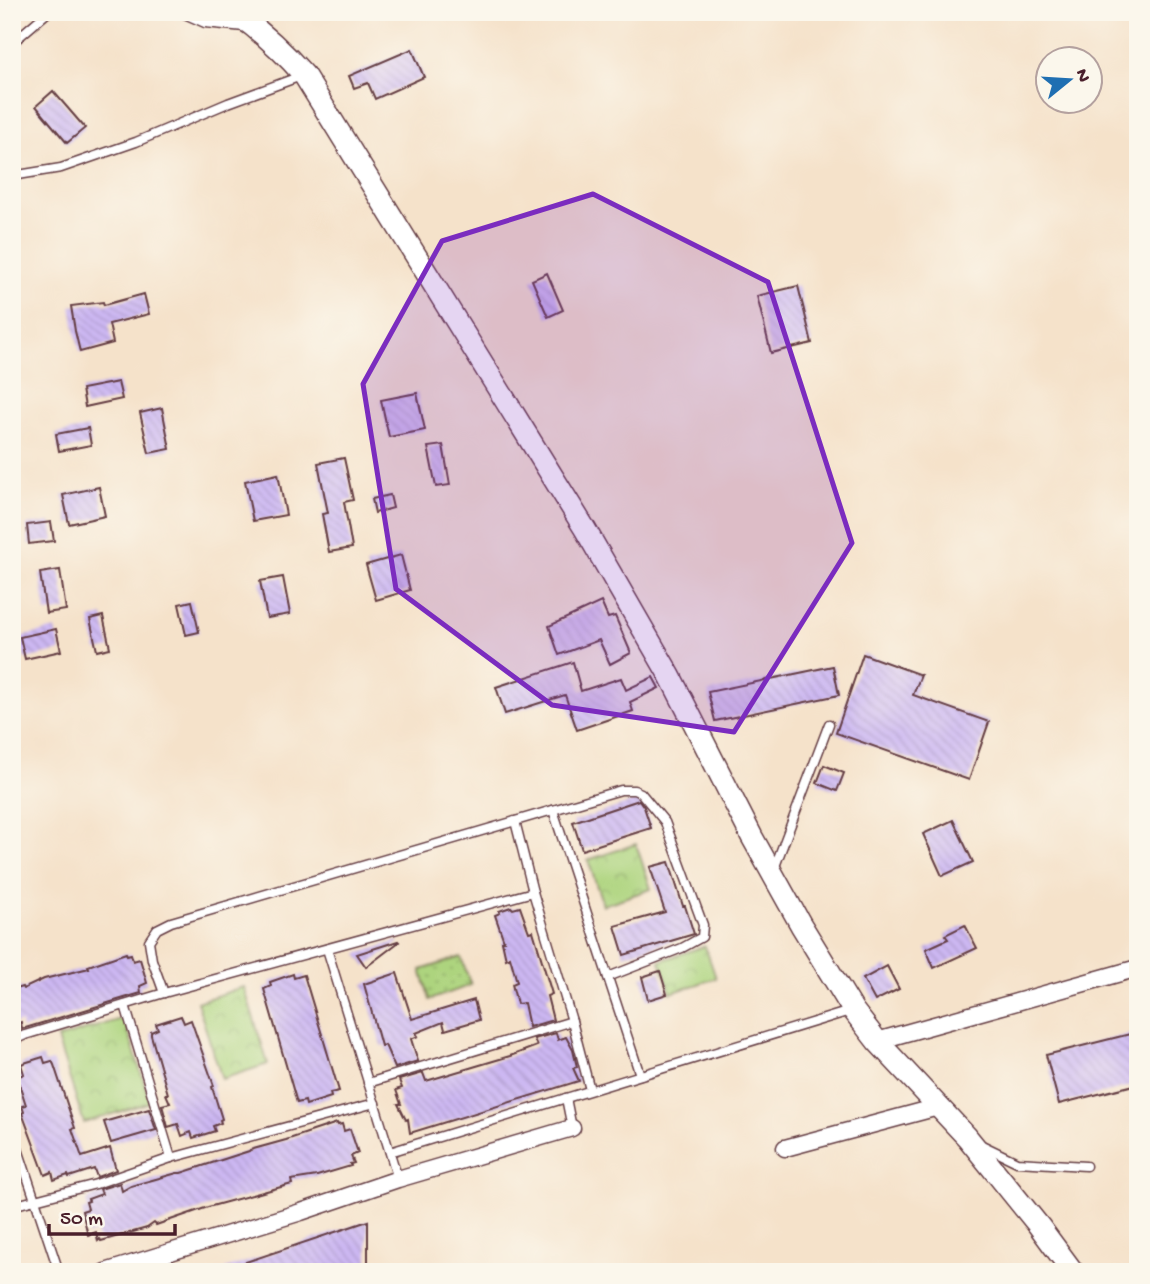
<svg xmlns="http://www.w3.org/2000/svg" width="1150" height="1284" font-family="'Gochi Hand',sans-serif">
  <defs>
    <pattern id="park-crowns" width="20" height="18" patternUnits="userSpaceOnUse" patternTransform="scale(1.75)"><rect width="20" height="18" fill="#add47e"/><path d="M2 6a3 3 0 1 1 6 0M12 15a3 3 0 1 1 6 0" fill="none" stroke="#96b66d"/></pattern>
    <pattern id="garden-dots" width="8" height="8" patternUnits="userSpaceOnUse" patternTransform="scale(1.75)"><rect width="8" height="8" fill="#add47e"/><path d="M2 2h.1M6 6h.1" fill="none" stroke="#96b66d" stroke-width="1.8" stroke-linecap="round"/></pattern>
    <pattern id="building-back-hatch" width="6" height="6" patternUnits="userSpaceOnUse" patternTransform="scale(1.75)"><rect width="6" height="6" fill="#ccb7f2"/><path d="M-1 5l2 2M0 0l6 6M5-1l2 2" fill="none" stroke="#b19dd0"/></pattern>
  </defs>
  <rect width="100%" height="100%" fill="#fbf7ec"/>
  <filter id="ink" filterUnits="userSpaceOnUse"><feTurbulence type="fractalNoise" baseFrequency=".0143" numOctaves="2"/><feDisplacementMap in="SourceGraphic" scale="14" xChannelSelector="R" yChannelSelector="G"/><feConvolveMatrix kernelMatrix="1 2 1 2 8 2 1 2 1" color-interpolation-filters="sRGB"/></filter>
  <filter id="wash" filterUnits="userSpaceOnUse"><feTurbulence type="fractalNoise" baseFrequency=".00686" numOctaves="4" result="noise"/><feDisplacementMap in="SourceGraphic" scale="28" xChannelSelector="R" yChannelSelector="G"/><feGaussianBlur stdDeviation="1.57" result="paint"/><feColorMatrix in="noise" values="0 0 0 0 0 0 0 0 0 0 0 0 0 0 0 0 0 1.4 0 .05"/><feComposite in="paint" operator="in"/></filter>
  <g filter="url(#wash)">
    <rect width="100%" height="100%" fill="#f5e2ca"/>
    <g fill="url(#park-crowns)" stroke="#7c7a54" stroke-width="2">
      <polygon points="636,844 651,889 603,905 588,860"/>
      <polygon points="705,946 716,978 671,993 660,961"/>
      <polygon points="244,987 268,1064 222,1079 197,1002"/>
      <polygon points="124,1018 150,1102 84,1123 57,1039"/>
    </g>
    <polygon fill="url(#garden-dots)" stroke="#7c7a54" stroke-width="2" points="461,957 471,985 430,1000 421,970"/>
    <polygon fill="#add47e" stroke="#7c7a54" stroke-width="2" points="526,12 626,12 529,22"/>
    <g id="blocks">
      <g fill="url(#building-back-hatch)">
        <polygon points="412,49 424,77 375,99 368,83 354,88 349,76"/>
        <polygon points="53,91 85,128 67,143 36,106"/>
        <polygon points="547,273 563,310 548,317 532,280"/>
        <polygon points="798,286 812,343 771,353 757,296"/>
        <polygon points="144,294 149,314 109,324 113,343 80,352 75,331 71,306 103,302 104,305"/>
        <polygon points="118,382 122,399 85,407 82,389"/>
        <polygon points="417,393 425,430 389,437 381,400"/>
        <polygon points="162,408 170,449 149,453 140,413"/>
        <polygon points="88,428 91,445 59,451 56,434"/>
        <polygon points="443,445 450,485 436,487 428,447"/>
        <polygon points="344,458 353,500 344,502 352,548 329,552 322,514 328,513 318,463"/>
        <polygon points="278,474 286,515 253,521 245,481"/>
        <polygon points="99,487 105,516 69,524 63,495"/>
        <polygon points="390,495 393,508 375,513 372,499"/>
        <polygon points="51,522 54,541 29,544 27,525"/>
        <polygon points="401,555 410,590 376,600 366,565"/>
        <polygon points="60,570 66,610 46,613 40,573"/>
        <polygon points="283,577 290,614 267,618 260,581"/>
        <polygon points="192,601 199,632 186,635 179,604"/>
        <polygon points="601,602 608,618 615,616 631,653 610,664 599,640 559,655 549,626"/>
        <polygon points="103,616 110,648 97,651 90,619"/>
        <polygon points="56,629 61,651 25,659 20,637"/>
        <polygon points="863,654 921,675 913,695 989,722 969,780 836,733"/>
        <polygon points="573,662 581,691 621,678 626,690 653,677 659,688 630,702 633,711 577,730 565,695 505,714 496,687"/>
        <polygon points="833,666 839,695 715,721 708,692"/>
        <polygon points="824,765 844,773 837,791 817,783"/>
        <polygon points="639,800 644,807 651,828 582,850 573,822"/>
        <polygon points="953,820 973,862 942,876 923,834"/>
        <polygon points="669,862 683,906 685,906 694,934 624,955 615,926 665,912 650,867"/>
        <polygon points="511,907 513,909 520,907 529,932 533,931 552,994 547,996 553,1020 529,1027 524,1003 517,1004 512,984 517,982 510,957 506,959 502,941 504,941 495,915 500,913 499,911"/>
        <polygon points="965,925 977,948 934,968 926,949 948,939 945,935"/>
        <polygon points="398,941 399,942 366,967 357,954"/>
        <polygon points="126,953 127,955 131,954 133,961 140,959 147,983 140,986 141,993 22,1029 21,1022 12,1025 12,990 22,987 23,989 44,979 89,968 88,966"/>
        <polygon points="887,966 899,989 875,1001 863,979"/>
        <polygon points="660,971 667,994 648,1000 642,977"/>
        <polygon points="397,973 412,1019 474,1000 479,1020 445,1030 443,1022 416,1033 418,1036 411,1039 418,1061 395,1068 385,1045 381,1046 364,984"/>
        <polygon points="293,974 294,978 304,975 339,1091 330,1093 331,1097 306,1105 305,1101 297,1103 264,989 271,986 270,982"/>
        <polygon points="181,1016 184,1023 191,1020 214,1086 212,1087 222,1119 220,1120 221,1123 213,1126 215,1131 193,1138 191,1132 182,1136 178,1124 168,1127 162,1105 170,1103 166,1094 168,1094 151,1035 151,1032 158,1029 156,1024"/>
        <polygon points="1138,1032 1138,1084 1059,1104 1046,1055"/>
        <polygon points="556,1033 558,1040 566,1037 573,1050 577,1067 573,1068 579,1081 410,1133 408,1119 406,1120 398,1104 401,1104 396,1090 402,1088 399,1080 423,1073 426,1081 510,1056 537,1046 534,1039"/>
        <polygon points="43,1057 45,1063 52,1061 54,1065 75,1128 72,1129 82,1157 110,1148 116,1170 97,1177 94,1169 69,1177 68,1175 54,1180 52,1172 45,1175 22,1113 24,1112 22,1106 26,1105 17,1077 24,1074 21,1064"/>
        <polygon points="149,1109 156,1130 111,1143 104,1122"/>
        <polygon points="337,1123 338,1125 342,1124 344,1131 350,1129 358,1153 351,1156 354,1163 350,1164 351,1166 317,1176 291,1180 292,1184 208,1207 156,1225 154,1223 147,1228 101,1241 100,1239 98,1241 96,1232 88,1235 82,1211 88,1209 86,1202 89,1201 88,1199 102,1194 100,1189 120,1183 122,1191 131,1186 177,1173 181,1173 249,1151 250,1150 286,1140"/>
        <polygon points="368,1221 368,1272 225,1272 225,1269"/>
      </g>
    </g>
  </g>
  <g filter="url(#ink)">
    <use href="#blocks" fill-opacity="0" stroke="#643c43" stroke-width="2"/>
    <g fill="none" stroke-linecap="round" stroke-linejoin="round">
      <defs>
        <g id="lane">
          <polyline points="180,12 205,23 244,27"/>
          <polyline points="12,43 48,12"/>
          <polyline points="12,176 61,168 136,142 228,103 301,76"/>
          <polyline points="553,810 640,1075"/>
          <polyline points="515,821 533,892 572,1021 590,1090"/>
          <polyline points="774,869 829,724"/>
          <polyline points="327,949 398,1179"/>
          <polyline points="164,993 152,960 149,941 157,929 171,922 621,790 634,790 641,793 665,822 703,925 702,937 682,948 608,977"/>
          <polyline points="125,1005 171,1158"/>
          <polyline points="12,1041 25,1035 164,993 533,892"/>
          <polyline points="368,1083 572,1021"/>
          <polyline points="566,1098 572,1128"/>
          <polyline points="12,1131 59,1272"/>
          <polyline points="982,1145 1017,1162 1086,1166"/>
          <polyline points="390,1152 850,1011"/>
          <polyline points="12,1206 96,1184 171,1158 375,1103"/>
        </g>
        <g id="street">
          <polyline points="877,1041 1138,968"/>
          <polyline points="785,1148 938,1107"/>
          <polyline points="105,1272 301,1212 398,1179 572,1128"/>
        </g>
        <path id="secondary" d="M234,12C261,31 282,50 304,75L585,529L670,676L752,837L801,925L853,1010L877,1041L967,1137L1039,1226L1073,1272"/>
      </defs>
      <use href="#lane" stroke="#643c43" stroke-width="11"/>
      <use href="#street" stroke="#643c43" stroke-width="19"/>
      <use href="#secondary" stroke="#643c43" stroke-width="24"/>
      <use href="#lane" stroke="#fff" stroke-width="8"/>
      <use href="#street" stroke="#fff" stroke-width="16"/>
      <use href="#secondary" stroke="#fff" stroke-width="21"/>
    </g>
  </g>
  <path fill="#7b2cbf" fill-opacity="0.2" stroke="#7b2cbf" stroke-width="5" stroke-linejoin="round" d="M593,194L768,282L852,543L734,732L552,705L396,589L363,384L442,241Z"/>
  <rect width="1150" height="1284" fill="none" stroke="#fbf7ec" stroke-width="42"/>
  <g transform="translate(1069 80) rotate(72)"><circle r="33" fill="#fbf7ec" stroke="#b4a19f" stroke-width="2"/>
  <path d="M0-5L12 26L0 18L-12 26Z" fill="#1f6fb2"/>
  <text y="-10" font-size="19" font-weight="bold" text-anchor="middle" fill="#4a1f2b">N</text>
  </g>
  <path d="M49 1224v10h126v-10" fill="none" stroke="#4a1f2b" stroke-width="3.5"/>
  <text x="60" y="1224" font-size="21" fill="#4a1f2b" stroke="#fbf7ec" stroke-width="5" paint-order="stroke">50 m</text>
</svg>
